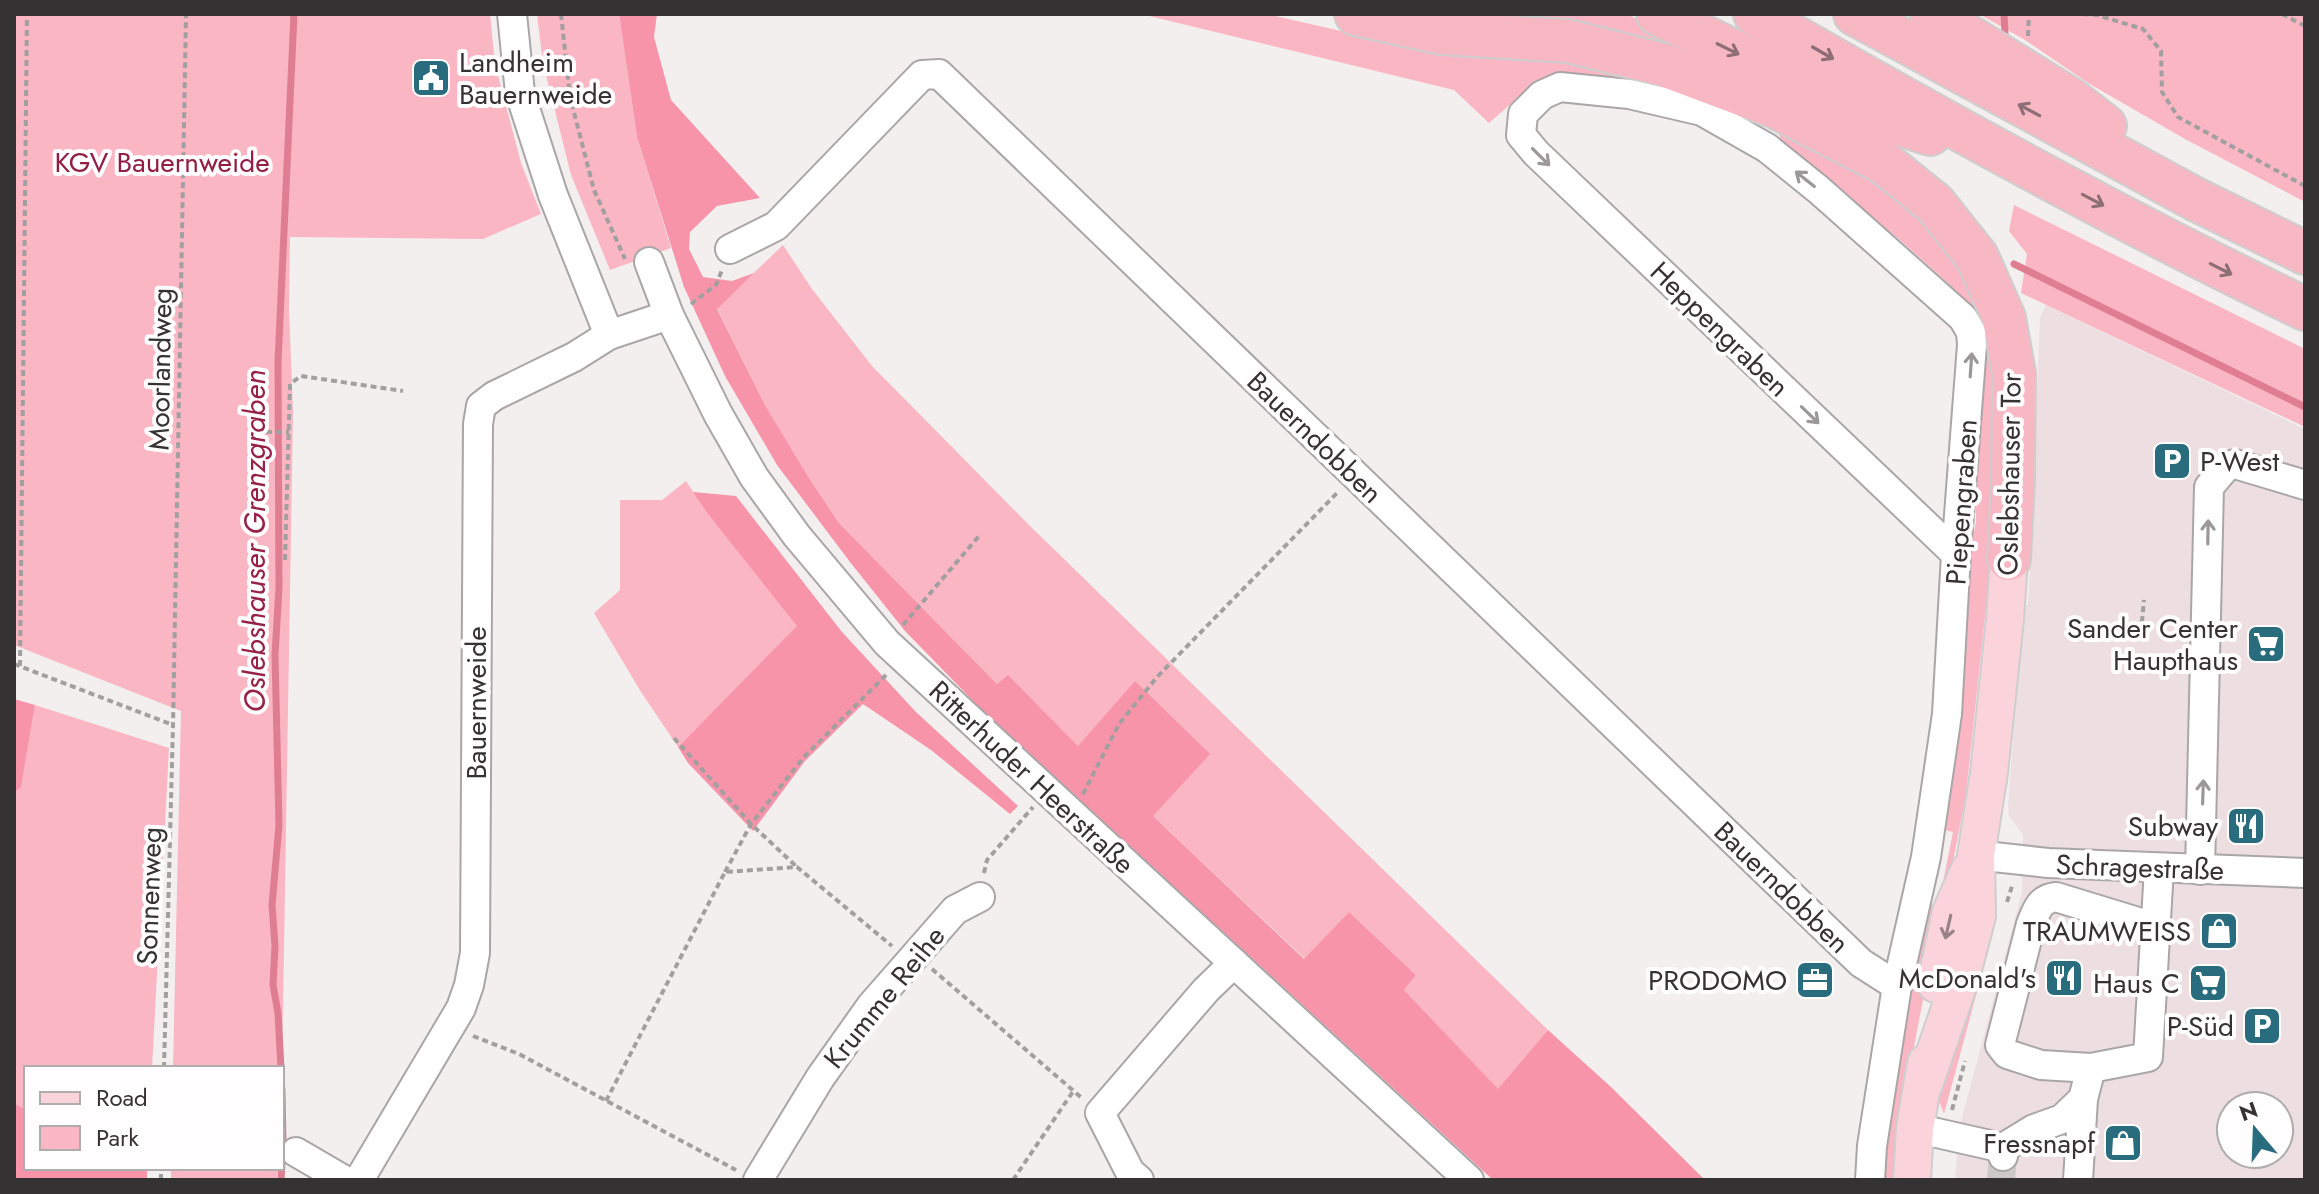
<svg xmlns="http://www.w3.org/2000/svg" width="2319" height="1194" font-family="Jost,sans-serif">
  <rect width="100%" height="100%" fill="#f3efef"/>
  <path fill="#eddfe1" fill-rule="evenodd" d="M2046,305L2305,429V1180H1955L1959,1129L2022,892L2023,835L2009,816L2008,808L2023,605H2028L2040,318ZM2231,1106H2279V1154H2231Z"/>
  <g fill="#fab6c3">
    <polygon points="14,14 490,14 495,64 521,163 541,214 483,239 290,237 289,309 293,412 282,1068 173,1068 181,711 14,645"/>
    <polygon points="537,14 619,14 637,137 671,248 610,270 571,175 543,63"/>
    <polygon points="1141,14 1267,14 1441,54 1528,60 1562,53 1637,69 1812,141 1908,201 1960,265 1978,300 1999,377 1996,550 1986,607 1966,794 1946,898 1940,897 1953,832 1941,829 1967,606 1967,567 1976,522 1976,445 1967,309 1948,283 1900,240 1784,147 1778,132 1718,104 1660,82 1629,88 1548,77 1522,94 1489,123 1454,90"/>
    <polygon points="1443,14 1627,14 1773,88"/>
    <polygon points="1979,14 2305,14 2305,202 2185,139 2088,83 2025,40"/>
    <polygon points="2014,205 2305,349 2305,427 2021,293 2027,254 2009,231"/>
    <polygon points="783,245 812,289 872,366 1028,524 1548,1030 1498,1090 1404,990 1416,975 1349,912 1305,959 1153,816 1136,681 1079,747 1008,676 997,684 839,523 809,478 765,405 717,308"/>
    <polygon points="686,481 707,513 798,626 678,747 641,692 594,613 620,590 620,500 662,500"/>
    <polygon points="35,705 169,748 152,1068 26,1068 26,1110 14,1103 14,793 21,786"/>
    <path d="M1940,864L1930,904L1941,917C1921,1004 1904,1091 1895,1180H1877L1893,1062L1934,865Z"/>
    <polygon points="1985,926 1994,929 1944,1114 1938,1098"/>
    <polygon points="171,1168 278,1168 277,1180 171,1180"/>
  </g>
  <g fill="#f894a9">
    <polygon points="619,14 657,14 654,37 671,100 760,198 717,206 690,232 689,249 703,277 732,281 754,273 717,309 765,405 809,478 839,523 997,684 1008,675 1078,746 1135,681 1210,754 1153,816 1304,959 1349,912 1416,975 1404,990 1498,1089 1548,1030 1611,1087 1705,1180 1493,1180 981,709 905,631 850,562 777,465 725,376 684,287 637,137"/>
    <polygon points="693,492 736,496 842,632 916,712 1018,806 1010,814 931,750 863,704 805,761 753,831 688,763 678,747 797,626 707,513"/>
    <polygon points="14,699 35,705 21,787 14,793"/>
    <polygon points="14,1103 26,1110 26,1168 147,1168 147,1180 14,1180"/>
  </g>
  <g fill="none" stroke-linecap="round" stroke-linejoin="round">
    <g stroke="#df7d92" stroke-width="7">
      <polyline points="2004,14 2005,33"/>
      <polyline points="2014,264 2305,407"/>
      <polyline points="281,1068 278,1013 273,985 275,946 272,905 279,825 275,655 279,588 278,362 294,14"/>
      <polyline points="281,1180 283,1146 282,1089"/>
    </g>
    <polyline stroke="#cdc9c9" stroke-width="28" stroke-dasharray="28 14" stroke-linecap="butt" points="2001,1180 2003,1156"/>
    <defs>
      <g id="minor">
        <polyline points="512,14 520,93 553,195 609,335"/>
        <polyline points="730,249 776,226 922,75 939,74 1861,963 1897,986"/>
        <polyline points="649,262 669,315 718,414 754,477 797,536 887,643 1469,1180"/>
        <polyline points="1976,855 2048,863 2305,873"/>
        <polyline points="2200,870 2209,487 2226,467 2235,464 2305,485"/>
        <path d="M2156,924L2141,923L2056,897C2039,899 2037,910 2031,924L2000,1045L2007,1054L2041,1065L2091,1068L2148,1057L2159,868"/>
        <polyline points="1915,1128 2003,1148 2003,1156"/>
        <polyline points="2003,1148 2034,1129 2062,1119 2083,1099 2091,1068"/>
        <polyline points="296,1152 344,1180"/>
        <polyline points="359,1180 461,1008 469,985 475,953 478,424 481,406 494,396 574,357 609,335 669,315"/>
        <polyline points="758,1180 820,1078 871,1006 955,910 980,897"/>
        <polyline points="1139,1180 1130,1172 1100,1113 1206,990 1234,963"/>
        <polyline points="1870,1180 1872,1146 1897,986 1926,857 1947,714 1956,554 1972,345 1971,332 1963,318 1819,190 1767,148 1702,111 1629,94 1560,87 1542,95 1523,114 1521,135 1536,153 1956,554"/>
        <polyline points="2078,1180 2083,1099"/>
      </g>
      <g id="major">
        <polyline points="1936,984 1951,912 1970,869"/>
        <polyline points="1924,1084 1961,977 1977,916 1976,855 1989,773 2005,619 2009,559"/>
        <polyline points="1912,1180 1915,1128 1926,1063"/>
      </g>
      <g id="highway">
        <polyline points="1356,14 1442,33 1568,41 1664,65 1776,107 1883,162 1935,204 1977,257 2004,318 2014,373 2013,482 2009,559"/>
        <polyline points="1658,14 1794,81 1872,115 1930,134"/>
        <path d="M1755,14C1935,118 2118,219 2305,309"/>
        <polyline points="1855,14 2195,199 2305,253"/>
        <polyline points="1932,14 2070,99 2105,126"/>
      </g>
    </defs>
    <use href="#minor" stroke="#aaa6a7" stroke-width="32"/>
    <use href="#major" stroke="#cecece" stroke-width="40"/>
    <use href="#highway" stroke="#cecece" stroke-width="46"/>
    <g stroke="#a29f9f" stroke-width="4" stroke-dasharray="6 4" stroke-linecap="butt">
      <polyline points="561,14 570,97 594,190 625,259"/>
      <polyline points="2083,14 2097,15 2143,29 2161,51 2162,92 2178,117 2305,186"/>
      <polyline points="2282,14 2305,26"/>
      <polyline points="2028,36 2029,14"/>
      <polyline points="691,304 716,285 722,270"/>
      <polyline points="266,432 289,432"/>
      <polyline points="285,560 290,384 301,376 403,391"/>
      <polyline points="903,625 979,536"/>
      <polyline points="2141,632 2144,600"/>
      <polyline points="14,664 173,725"/>
      <polyline points="20,666 27,14"/>
      <polyline points="674,738 751,824 797,867"/>
      <polyline points="1083,794 1119,724 1157,677 1339,491"/>
      <polyline points="725,872 751,824 803,758 887,674"/>
      <polyline points="984,873 987,860 1033,807"/>
      <polyline points="2007,902 2013,883"/>
      <polyline points="932,969 1083,1099"/>
      <polyline points="473,1036 519,1054 736,1170"/>
      <polyline points="164,1068 173,725 186,14"/>
      <polyline points="606,1101 725,872 797,867 892,946"/>
      <polyline points="1952,1110 1965,1061"/>
      <polyline points="161,1180 161,1168"/>
      <polyline points="1013,1180 1074,1090"/>
    </g>
    <use href="#minor" stroke="#fff" stroke-width="28"/>
    <use href="#major" stroke="#fbd4db" stroke-width="36"/>
    <use href="#highway" stroke="#f8b8c3" stroke-width="42"/>
  </g>
  <defs><path id="oneway-shaft" d="M-6 0H5M1.5-3L5.5 0L1.5 3" fill="none" stroke-width="1.6" stroke-linecap="round" stroke-linejoin="round" transform="scale(2)"/></defs>
  <g stroke="#8c6e74">
    <use href="#oneway-shaft" transform="translate(1728 49) rotate(26)"/>
    <use href="#oneway-shaft" transform="translate(1823 53) rotate(30)"/>
    <use href="#oneway-shaft" transform="translate(2029 110) rotate(-152)"/>
    <use href="#oneway-shaft" transform="translate(2093 200) rotate(28)"/>
    <use href="#oneway-shaft" transform="translate(2221 269) rotate(27)"/>
  </g>
  <g stroke="#9a9899">
    <use href="#oneway-shaft" transform="translate(1541 157) rotate(45)"/>
    <use href="#oneway-shaft" transform="translate(1805 179) rotate(-141)"/>
    <use href="#oneway-shaft" transform="translate(1971 365) rotate(-86)"/>
    <use href="#oneway-shaft" transform="translate(1810 415) rotate(44)"/>
    <use href="#oneway-shaft" transform="translate(2208 532) rotate(-89)"/>
    <use href="#oneway-shaft" transform="translate(2203 792) rotate(-88)"/>
  </g>
  <use stroke="#988387" href="#oneway-shaft" transform="translate(1948 927) rotate(103)"/>
  <defs>
    <symbol id="civic-square" viewBox="-11 -11 22 22"><rect x="-9" y="-9" width="18" height="18" rx="4" fill="#286c7d" stroke="#fffdfd"/><path d="M-.6-6.5H3V-4.5H.6V-3L4-1V1h2V6H-6V1h2V-1L-.6-3ZM-1.2 2.5V6h2.4V2.5Z" fill="#fff"/></symbol>
    <symbol id="parking-square" viewBox="-11 -11 22 22"><rect x="-9" y="-9" width="18" height="18" rx="4" fill="#286c7d" stroke="#fffdfd"/><path d="M-3.5-5.5H1a3.5 3.5 0 0 1 0 7H-1V5.5H-3.5ZM-1-3.4V-.6H.8a1.4 1.4 0 0 0 0-2.8Z" fill="#fff"/></symbol>
    <symbol id="supermarket-square" viewBox="-11 -11 22 22"><rect x="-9" y="-9" width="18" height="18" rx="4" fill="#286c7d" stroke="#fffdfd"/><path d="M-6-5.5h2.5l.6 2H6L4.5 2H-2.5L-4.4-4H-6ZM-1.5 3.2a1.3 1.3 0 1 0 .1 0ZM3 3.2a1.3 1.3 0 1 0 .1 0Z" fill="#fff"/></symbol>
    <symbol id="restaurant-square" viewBox="-11 -11 22 22"><rect x="-9" y="-9" width="18" height="18" rx="4" fill="#286c7d" stroke="#fffdfd"/><path d="M-5-6h1v4h1v-4h1v4h1v-4h1v5L-1.5 .5V6h-2V.5L-5-1ZM5-6V6H3V1.5H1.5Q1.5-4 5-6Z" fill="#fff"/></symbol>
    <symbol id="shop-square" viewBox="-11 -11 22 22"><rect x="-9" y="-9" width="18" height="18" rx="4" fill="#286c7d" stroke="#fffdfd"/><path d="M-5-2.5h2.3a2.7 3.5 0 0 1 5.4 0H5L5.5 6h-11ZM-1.5-2.5h3a1.5 2.3 0 0 0-3 0Z" fill="#fff"/></symbol>
    <symbol id="office-square" viewBox="-11 -11 22 22"><rect x="-9" y="-9" width="18" height="18" rx="4" fill="#286c7d" stroke="#fffdfd"/><path d="M-6-3h4V-5.5h4V-3h4V5H-6ZM-1-4.5V-3h2v-1.5ZM-6 0V1H6V0Z" fill="#fff"/></symbol>
  </defs>
  <g fill-rule="evenodd">
    <use href="#civic-square" x="409" y="56" width="44" height="44"/>
    <use href="#parking-square" x="2150" y="439" width="44" height="44"/>
    <use href="#supermarket-square" x="2244" y="622" width="44" height="44"/>
    <use href="#restaurant-square" x="2224" y="804" width="44" height="44"/>
    <use href="#shop-square" x="2197" y="909" width="44" height="44"/>
    <use href="#restaurant-square" x="2042" y="956" width="44" height="44"/>
    <use href="#office-square" x="1793" y="958" width="44" height="44"/>
    <use href="#supermarket-square" x="2186" y="961" width="44" height="44"/>
    <use href="#parking-square" x="2240" y="1004" width="44" height="44"/>
    <use href="#shop-square" x="2101" y="1121" width="44" height="44"/>
  </g>
  <g text-anchor="middle" stroke-width="8" stroke-linejoin="round" paint-order="stroke">
    <g font-size="28" fill="#343233" stroke="#fffdfd" text-anchor="end">
      <text x="459" y="72" text-anchor="start">Landheim<tspan x="459" dy="32">Bauernweide</tspan></text>
      <text x="2200" y="471" text-anchor="start">P-West</text>
      <text x="2238" y="638">Sander Center<tspan x="2238" dy="32">Haupthaus</tspan></text>
      <text x="2218" y="836">Subway</text>
      <text x="2191" y="941">TRAUMWEISS</text>
      <text x="2036" y="988">McDonald's</text>
      <text x="1787" y="990">PRODOMO</text>
      <text x="2180" y="993">Haus C</text>
      <text x="2234" y="1036">P-Süd</text>
      <text x="2095" y="1153">Fressnapf</text>
    </g>
    <g font-size="28" fill="#921e44" stroke="#fffdfd">
      <text x="162" y="172">KGV Bauernweide</text>
    </g>
    <g font-size="28" fill="#343233" stroke="#fffdfd">
      <text transform="translate(1720 329) rotate(44)" y="10">Heppengraben</text>
      <text transform="translate(160 369) rotate(-89)" y="10">Moorlandweg</text>
      <text transform="translate(1315 437) rotate(44)" y="10">Bauerndobben</text>
      <text transform="translate(2009 474) rotate(-89)" y="10">Oslebshauser Tor</text>
      <text transform="translate(1961 502) rotate(-86)" y="10">Piepengraben</text>
      <text transform="translate(476 703) rotate(-90)" y="10">Bauernweide</text>
      <text transform="translate(1032 777) rotate(43)" y="10">Ritterhuder Heerstraße</text>
      <text transform="translate(2140 867) rotate(2)" y="10">Schragestraße</text>
      <text transform="translate(1782 887) rotate(44)" y="10">Bauerndobben</text>
      <text transform="translate(149 896) rotate(-88)" y="10">Sonnenweg</text>
      <text transform="translate(884 997) rotate(-51)" y="10">Krumme Reihe</text>
    </g>
    <g font-size="30" font-style="italic" fill="#962247" stroke="#fffdfd">
      <text transform="translate(255 541) rotate(-90)" y="10">Oslebshauser Grenzgraben</text>
    </g>
  </g>
  <rect width="2319" height="1194" fill="none" stroke="#343233" stroke-width="32"/>
  <rect x="24" y="1066" width="260" height="104" fill="#fffdfd" stroke="#aeacac" stroke-width="2"/>
  <rect x="40" y="1092" width="40" height="12" fill="#fbd4db" stroke="#aeacac" stroke-width="2"/>
  <text x="96" y="1106" font-size="24" fill="#343233">Road</text>
  <rect x="40" y="1126" width="40" height="24" fill="#fab6c3" stroke="#aeacac" stroke-width="2"/>
  <text x="96" y="1146" font-size="24" fill="#343233">Park</text>
  <g transform="translate(2255 1130) rotate(341)"><circle r="38" fill="#fffdfd" stroke="#aeacac" stroke-width="2"/>
  <path d="M0-6L14 30L0 20L-14 30Z" fill="#286c7d"/>
  <text y="-12" font-size="22" font-weight="bold" text-anchor="middle" fill="#343233">N</text>
  </g>
</svg>
